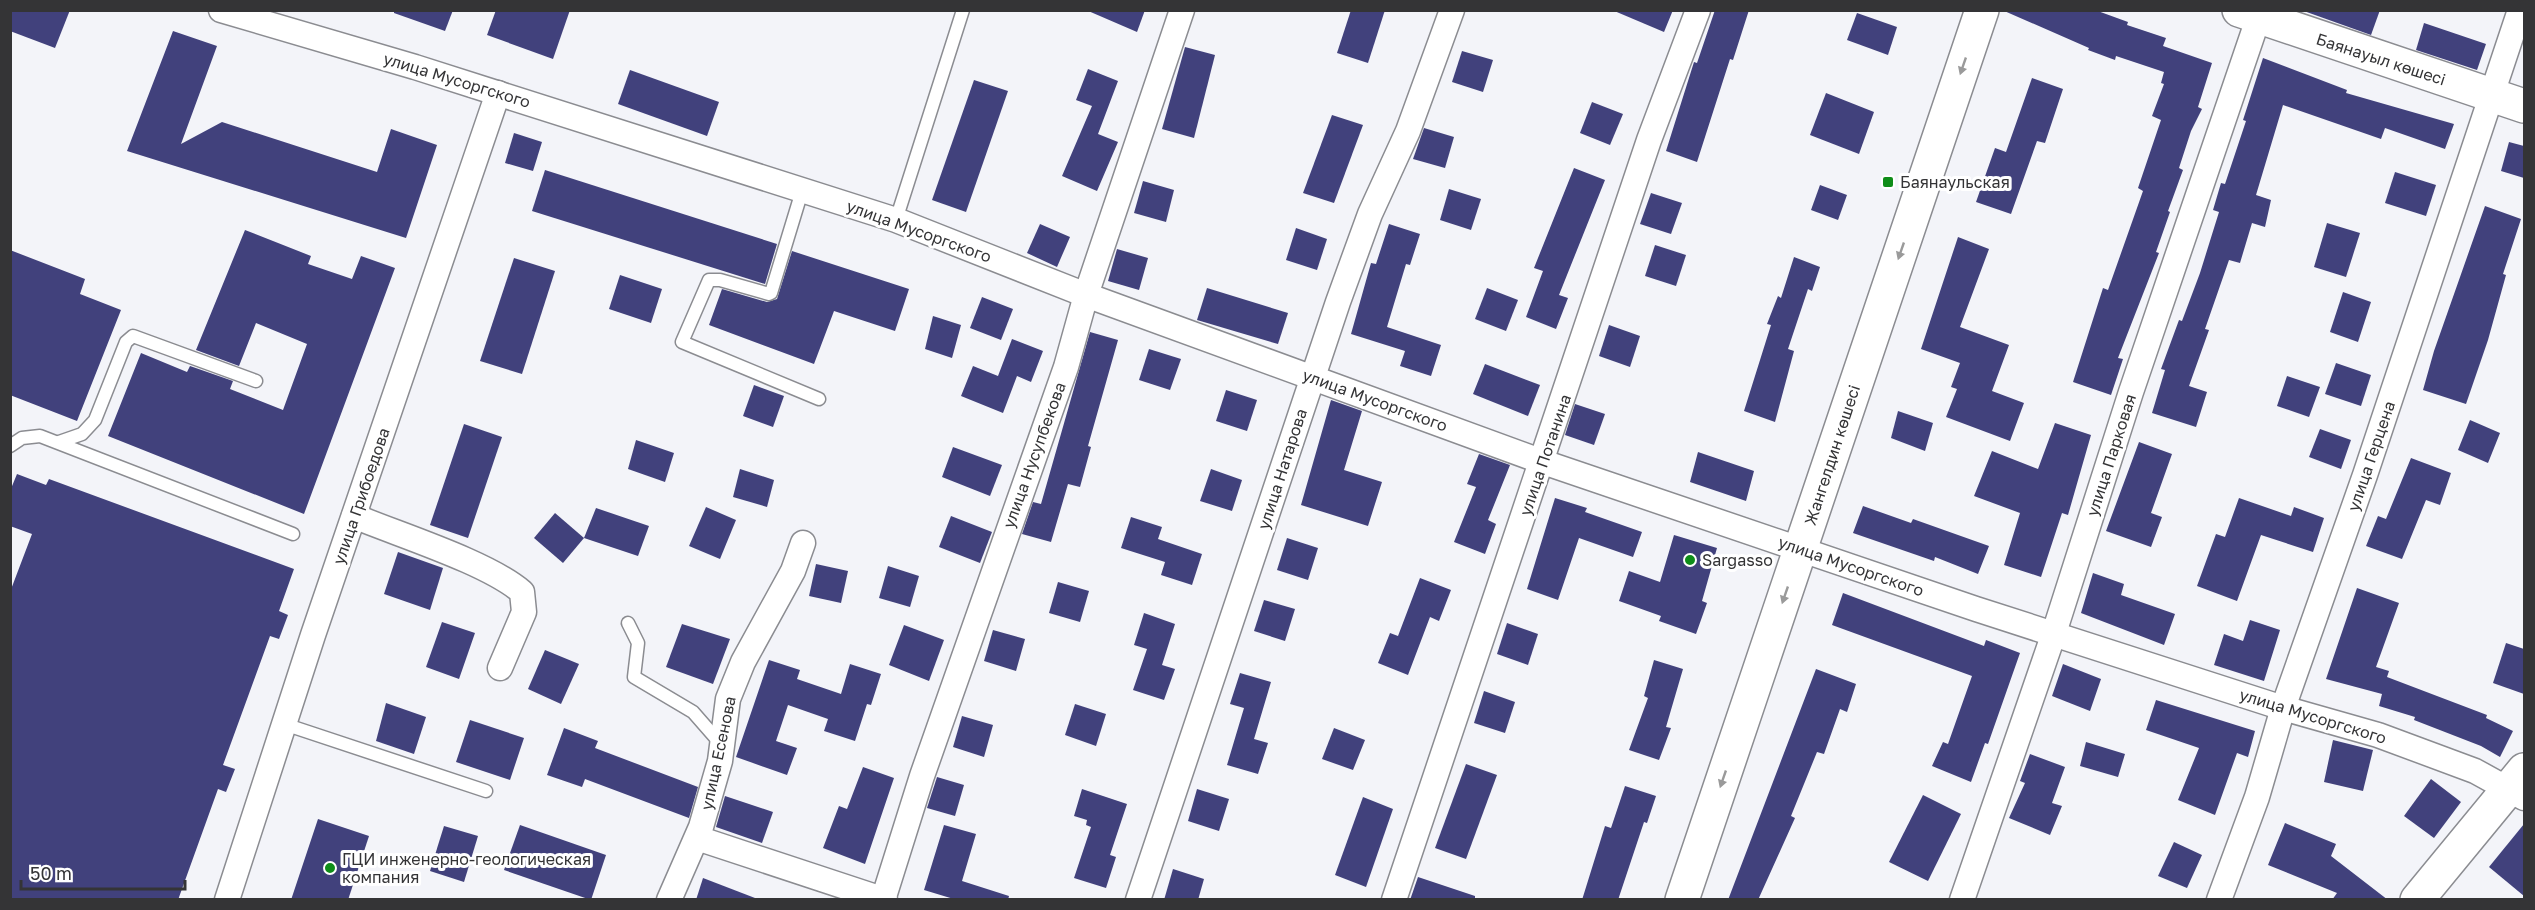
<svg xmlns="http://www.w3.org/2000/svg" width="2535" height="910" font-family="'Golos Text',sans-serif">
  <rect width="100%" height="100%" fill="#f3f4f9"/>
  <g fill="#41417c">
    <polygon points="10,10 70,10 55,48 10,31"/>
    <polygon points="394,10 453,10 445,31 394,13"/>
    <polygon points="496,10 570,10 553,59 487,35"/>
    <polygon points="1086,10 1145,10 1137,32"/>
    <polygon points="1351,10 1385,10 1368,63 1337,53"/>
    <polygon points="1612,10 1673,10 1664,32"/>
    <polygon points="1715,10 1749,10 1733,60 1730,59 1697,162 1666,151 1694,62 1697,63"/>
    <polygon points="2002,10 2095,10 2128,22 2127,25 2166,38 2163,46 2212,63 2198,107 2202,109 2191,131 2179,168 2183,170 2168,211 2170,212 2156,252 2159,253 2118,358 2123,359 2111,395 2073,382 2103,288 2108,290 2143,191 2138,188 2161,120 2152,116 2164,84 2161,83 2164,72 2116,56 2115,60 2088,50 2089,48"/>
    <polygon points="2301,10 2380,10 2371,35"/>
    <polygon points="1857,13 1897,27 1888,55 1847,40"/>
    <polygon points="2424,23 2486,44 2477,70 2416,50"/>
    <polygon points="173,31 217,46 181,144 222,122 377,172 391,129 437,145 406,238 127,151"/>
    <polygon points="1185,47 1215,55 1194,138 1162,129"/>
    <polygon points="1462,51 1493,60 1483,92 1452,82"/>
    <polygon points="2263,58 2347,90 2346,93 2454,124 2445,149 2385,128 2381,139 2283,105 2256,195 2271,200 2265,227 2252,223 2240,263 2229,260 2205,329 2209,330 2189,386 2207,392 2196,427 2152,413 2165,370 2161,369 2179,320 2182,321 2200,273 2219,212 2213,210 2221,183 2225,184 2246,121 2243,120"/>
    <polygon points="1088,69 1118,81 1098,134 1118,142 1097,191 1062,176 1092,106 1076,100"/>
    <polygon points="630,70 719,102 707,136 618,104"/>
    <polygon points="2032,78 2063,89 2045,143 2037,141 2011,214 1976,202 1995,148 2006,152"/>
    <polygon points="974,80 1008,91 966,212 932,200"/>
    <polygon points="1826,93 1874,112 1859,154 1810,135"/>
    <polygon points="1592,102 1623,114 1610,145 1580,133"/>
    <polygon points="1332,115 1363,125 1334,203 1303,193"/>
    <polygon points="1424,128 1454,137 1445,168 1413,159"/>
    <polygon points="514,133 542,142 533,171 505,163"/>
    <polygon points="2509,142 2524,146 2524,178 2501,171"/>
    <polygon points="1574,168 1605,180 1559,295 1568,298 1556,329 1526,317 1543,271 1534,268"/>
    <polygon points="545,170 777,244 765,284 532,211"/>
    <polygon points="2395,172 2436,185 2426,216 2385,203"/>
    <polygon points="1143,181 1174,190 1166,222 1134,213"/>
    <polygon points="1820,185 1847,195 1838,220 1811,210"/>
    <polygon points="1449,189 1481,199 1471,230 1440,220"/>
    <polygon points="1651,193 1682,203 1671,234 1640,224"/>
    <polygon points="2485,206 2521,219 2503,274 2506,275 2488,340 2466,404 2423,390 2434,351"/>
    <polygon points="2327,223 2360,233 2346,277 2314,267"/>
    <polygon points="1040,224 1070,237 1057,267 1027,253"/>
    <polygon points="1389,224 1420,234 1410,265 1406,264 1387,327 1441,345 1431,376 1400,366 1405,351 1351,334 1371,263 1376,264"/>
    <polygon points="1296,228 1327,239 1317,270 1286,260"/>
    <polygon points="245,230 311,256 308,264 352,279 361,256 395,268 304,514 108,436 141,353 187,372 190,366 233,381 230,389 283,410 307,344 256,323 239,366 196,350"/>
    <polygon points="1958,237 1989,249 1960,327 2009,345 1992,391 2024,403 2010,441 1946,417 1957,389 1951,387 1960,363 1921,349"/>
    <polygon points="1655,245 1686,255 1676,286 1645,276"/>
    <polygon points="1117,249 1148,258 1139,290 1108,281"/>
    <polygon points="10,250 85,279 80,294 121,310 77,421 10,395"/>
    <polygon points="792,251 909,289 895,331 834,311 814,364 709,325 722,289 767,302 777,299"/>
    <polygon points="1794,257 1820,267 1812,291 1808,289 1788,349 1794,351 1775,422 1744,411 1771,325 1767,324 1778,296 1781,298"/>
    <polygon points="514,258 555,271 522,374 480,361"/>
    <polygon points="620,275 662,289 651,323 609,309"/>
    <polygon points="1207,288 1288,313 1278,344 1197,320"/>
    <polygon points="1487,288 1518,300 1506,331 1475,319"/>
    <polygon points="2343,292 2371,302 2358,342 2330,332"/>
    <polygon points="982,297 1013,309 1001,340 970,328"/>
    <polygon points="933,316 961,325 952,358 925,349"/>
    <polygon points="1609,325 1640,336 1630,367 1599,356"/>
    <polygon points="1090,332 1118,340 1088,446 1091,447 1080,487 1068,484 1051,542 1022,534 1033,502 1041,504"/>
    <polygon points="1012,339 1043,351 1031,382 1017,376 1003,413 961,396 973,366 998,376"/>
    <polygon points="1149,349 1181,359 1170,390 1139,380"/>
    <polygon points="2336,363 2371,375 2361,406 2325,394"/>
    <polygon points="1485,364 1540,385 1528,416 1473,394"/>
    <polygon points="2287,376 2320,387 2309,417 2277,406"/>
    <polygon points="754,385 784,396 773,427 743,416"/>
    <polygon points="1226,390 1257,400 1247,431 1216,421"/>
    <polygon points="1331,400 1362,411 1344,470 1382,482 1368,526 1301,505"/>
    <polygon points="1575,404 1605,414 1594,445 1565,435"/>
    <polygon points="1898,411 1933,423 1925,451 1891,438"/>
    <polygon points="2470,420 2500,433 2488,463 2458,450"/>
    <polygon points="2055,423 2091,435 2068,515 2062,513 2041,577 2004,565 2020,513 1974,496 1992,451 2038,469"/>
    <polygon points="464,424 502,437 468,538 430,525"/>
    <polygon points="2320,429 2351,440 2341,469 2309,457"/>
    <polygon points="636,440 674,453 665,482 628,469"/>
    <polygon points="2139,442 2172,454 2151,513 2162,517 2151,547 2106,531"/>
    <polygon points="953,447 1002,465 990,496 942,477"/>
    <polygon points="1698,452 1754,471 1746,501 1690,482"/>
    <polygon points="1479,454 1510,465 1488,520 1496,524 1485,554 1454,542 1476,487 1467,484"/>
    <polygon points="2411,458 2451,473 2440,505 2426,500 2402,559 2366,546 2378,516 2386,519"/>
    <polygon points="740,469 774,480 767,507 733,497"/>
    <polygon points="1211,469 1242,480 1232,511 1200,501"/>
    <polygon points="17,474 46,485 49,479 294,569 279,611 288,615 279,639 270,636 223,765 235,769 226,792 218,789 178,900 10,900 10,592 32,534 10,526 10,491"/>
    <polygon points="1555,498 1587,508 1585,512 1642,532 1633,557 1579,538 1558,600 1527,589"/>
    <polygon points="2239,498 2291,516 2294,507 2324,518 2313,552 2261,535 2237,601 2197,586 2216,534 2225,537"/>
    <polygon points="1863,506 1911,523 1913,519 1989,546 1978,574 1935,557 1934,561 1853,533"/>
    <polygon points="706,507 736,520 720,559 689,546"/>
    <polygon points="596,508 649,526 638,556 584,538"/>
    <polygon points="555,513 584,538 563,563 534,538"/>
    <polygon points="951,516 992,532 980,563 939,547"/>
    <polygon points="1131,517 1162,527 1158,539 1202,554 1192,585 1161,575 1165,562 1121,548"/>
    <polygon points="1674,535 1717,548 1702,601 1707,603 1696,634 1659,621 1661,616 1619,601 1629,571 1660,582"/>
    <polygon points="1287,538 1318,548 1308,580 1277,570"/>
    <polygon points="398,552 443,568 430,610 384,594"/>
    <polygon points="816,564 848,571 841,603 809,596"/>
    <polygon points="888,566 919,576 910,607 879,598"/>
    <polygon points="2093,573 2124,584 2121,595 2175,614 2164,645 2081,613"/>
    <polygon points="1420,578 1451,590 1439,621 1430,617 1408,675 1378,663 1390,633 1398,636"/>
    <polygon points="1058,582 1089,591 1080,622 1049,613"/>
    <polygon points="2357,588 2399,603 2376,667 2389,671 2387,677 2487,715 2486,718 2513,731 2500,757 2481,746 2414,720 2415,717 2379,706 2382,694 2326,679"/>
    <polygon points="1843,593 1984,646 1986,640 2020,653 1988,744 1985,743 1971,782 1932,766 1943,742 1948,744 1972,676 1832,625"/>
    <polygon points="1264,600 1295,609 1285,641 1254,631"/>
    <polygon points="1144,613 1175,624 1162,665 1175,669 1164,700 1133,690 1147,649 1134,645"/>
    <polygon points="2250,620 2280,630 2264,681 2214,665 2224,634 2243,641"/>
    <polygon points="442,622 475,633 459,679 426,667"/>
    <polygon points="1507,623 1538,634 1528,665 1497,654"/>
    <polygon points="682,624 730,639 713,684 666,667"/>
    <polygon points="904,625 944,640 929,681 889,665"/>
    <polygon points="993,630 1025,639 1016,671 984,661"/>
    <polygon points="2506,643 2524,649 2524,694 2493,683"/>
    <polygon points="545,650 579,664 561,704 528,689"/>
    <polygon points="769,660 800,670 797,679 841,694 850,664 881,674 871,705 867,704 855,741 824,731 828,719 788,705 776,741 797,748 787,775 736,757"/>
    <polygon points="1654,660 1683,669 1666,727 1671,728 1659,760 1629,750 1648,698 1644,696"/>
    <polygon points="2063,664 2101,679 2090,711 2052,696"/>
    <polygon points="1816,669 1856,684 1847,712 1840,709 1824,754 1817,752 1791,816 1795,818 1758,900 1728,900"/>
    <polygon points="1240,673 1271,682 1254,739 1268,743 1258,774 1227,765 1244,708 1230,704"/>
    <polygon points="1484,691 1515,702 1505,733 1474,723"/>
    <polygon points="2156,700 2255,731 2248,757 2237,753 2215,815 2178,800 2199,748 2146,730"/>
    <polygon points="386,703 426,717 414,754 376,741"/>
    <polygon points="1075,704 1106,714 1096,746 1065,735"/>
    <polygon points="962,716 993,725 984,757 953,747"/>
    <polygon points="470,720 524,738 510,780 456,762"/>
    <polygon points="564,728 598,741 595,748 698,787 689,818 585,779 582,787 547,775"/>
    <polygon points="1334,728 1365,740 1353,770 1322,759"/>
    <polygon points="2333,740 2373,750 2363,791 2324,782"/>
    <polygon points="2086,742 2125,754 2118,777 2080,766"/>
    <polygon points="2030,754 2065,767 2052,803 2062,806 2050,835 2009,818 2025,783 2020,781"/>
    <polygon points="1466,764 1497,775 1466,859 1435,848"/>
    <polygon points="863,767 894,778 865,864 823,848 839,806 847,809"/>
    <polygon points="937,777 964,785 955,816 927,808"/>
    <polygon points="2431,779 2461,802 2434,838 2404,816"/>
    <polygon points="1625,786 1656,796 1647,823 1644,822 1618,900 1582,900 1605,826 1611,828"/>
    <polygon points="1082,789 1127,804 1110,855 1116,857 1106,888 1074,878 1091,827 1086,825 1087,820 1074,816"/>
    <polygon points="1197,789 1229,799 1219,831 1188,821"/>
    <polygon points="1923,795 1961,814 1928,881 1889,862"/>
    <polygon points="725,796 773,812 762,843 716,827"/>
    <polygon points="1363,797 1393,809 1366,887 1335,875"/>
    <polygon points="318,819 369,836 348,900 291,900"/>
    <polygon points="2285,823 2336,844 2331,856 2388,900 2332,900 2337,893 2268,865"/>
    <polygon points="2524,824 2524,896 2489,867"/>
    <polygon points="520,825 606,855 591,900 504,870"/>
    <polygon points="944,825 976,834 962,881 1009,896 1008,900 957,900 924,890"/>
    <polygon points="444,826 478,836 464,882 430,871"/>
    <polygon points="2174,842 2202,855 2187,888 2158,876"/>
    <polygon points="1173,869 1204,879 1198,900 1164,900"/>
    <polygon points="1418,877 1475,896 1475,900 1410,900"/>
    <polygon points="703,878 755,898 754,900 696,900"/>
  </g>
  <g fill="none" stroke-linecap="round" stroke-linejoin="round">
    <defs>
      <g id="lane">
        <polyline points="802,191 771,293 769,294 720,280 709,280 682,342 819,399"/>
        <polyline points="896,220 963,10"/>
        <polyline points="59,442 82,434 95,420 126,342 133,336 256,381"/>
        <polyline points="10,446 22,438 40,436 293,534"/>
        <polyline points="628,623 638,643 634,677 693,712 721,744"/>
        <polyline points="284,724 486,791"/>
      </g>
      <g id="street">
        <polyline points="221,10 415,67 896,220 1086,295 1543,462 1976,609 2283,708 2378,735 2475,771 2524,798"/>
        <path d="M354,516C399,535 487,562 522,592L524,612L500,668"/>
        <polyline points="697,838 885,900"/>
        <polyline points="227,900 313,635 498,93"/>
        <polyline points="669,900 701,827 720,761 728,699 743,662 793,571 803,543"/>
        <polyline points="883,900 922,776 1066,367 1086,295 1182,10"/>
        <polyline points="1138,900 1338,302 1370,214 1408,131 1452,10"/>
        <polyline points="1394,900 1649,140 1698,10"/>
        <polyline points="1962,900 2054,633 2131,392 2261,10"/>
        <polyline points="2219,900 2257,797 2283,708 2365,475 2520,10"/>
      </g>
      <g id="secondary">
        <polyline points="2239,10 2524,106"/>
        <polyline points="1682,900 1982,10"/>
        <polyline points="2417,900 2524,770"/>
      </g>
    </defs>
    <use href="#lane" stroke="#8b8c91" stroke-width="15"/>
    <use href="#street" stroke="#8b8c91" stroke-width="27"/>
    <use href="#secondary" stroke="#8b8c91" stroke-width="36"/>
    <use href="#lane" stroke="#fff" stroke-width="12"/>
    <use href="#street" stroke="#fff" stroke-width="24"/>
    <use href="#secondary" stroke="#fff" stroke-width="33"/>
  </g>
  <defs><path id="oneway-solid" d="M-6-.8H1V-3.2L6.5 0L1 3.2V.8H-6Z" transform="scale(1.5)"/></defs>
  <g fill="#9a9a9a">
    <use href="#oneway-solid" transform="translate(1963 66) rotate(109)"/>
    <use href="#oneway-solid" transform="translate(1901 251) rotate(109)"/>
    <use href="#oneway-solid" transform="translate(1785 595) rotate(109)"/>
    <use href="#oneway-solid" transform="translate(1723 779) rotate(109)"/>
  </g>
  <g fill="#0f8d19" stroke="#fff" stroke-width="2">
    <rect x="1882" y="176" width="12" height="12" rx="3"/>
    <circle cx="1690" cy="560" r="6"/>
    <circle cx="330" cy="868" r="6"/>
  </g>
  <g text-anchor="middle" stroke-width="6" stroke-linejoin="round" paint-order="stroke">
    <g font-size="16" fill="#343436" stroke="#fff">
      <text transform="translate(2381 59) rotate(18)" y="6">Баянауыл көшесі</text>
      <text transform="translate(457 80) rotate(17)" y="6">улица Мусоргского</text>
      <text transform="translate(919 231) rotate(20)" y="6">улица Мусоргского</text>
      <text transform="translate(1375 400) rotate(20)" y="6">улица Мусоргского</text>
      <text transform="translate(1034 455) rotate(-70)" y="6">улица Нусупбекова</text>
      <text transform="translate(1545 455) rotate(-71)" y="6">улица Потанина</text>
      <text transform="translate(1832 455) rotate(-72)" y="6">Жангелдин көшесі</text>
      <text transform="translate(2111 455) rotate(-72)" y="6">улица Парковая</text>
      <text transform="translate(2371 456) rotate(-71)" y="6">улица Герцена</text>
      <text transform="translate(1282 469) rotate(-72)" y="6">улица Натарова</text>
      <text transform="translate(361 496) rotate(-71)" y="6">улица Грибоедова</text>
      <text transform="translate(1851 566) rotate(19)" y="6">улица Мусоргского</text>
      <text transform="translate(2313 716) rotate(17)" y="6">улица Мусоргского</text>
      <text transform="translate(718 753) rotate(-78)" y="6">улица Есенова</text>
    </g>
    <g font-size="16" fill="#343436" stroke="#fff" text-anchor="start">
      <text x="1900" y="188">Баянаульская</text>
      <text x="1702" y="566">Sargasso</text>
      <text x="342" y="865">ГЦИ инженерно-геологическая<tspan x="342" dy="18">компания</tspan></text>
    </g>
  </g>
  <rect width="2535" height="910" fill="none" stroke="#343436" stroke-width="24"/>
  <path d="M21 880v9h164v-9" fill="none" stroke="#343436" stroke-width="3"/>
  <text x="30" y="880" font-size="18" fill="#343436" stroke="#ffffff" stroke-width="4.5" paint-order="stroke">50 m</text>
</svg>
